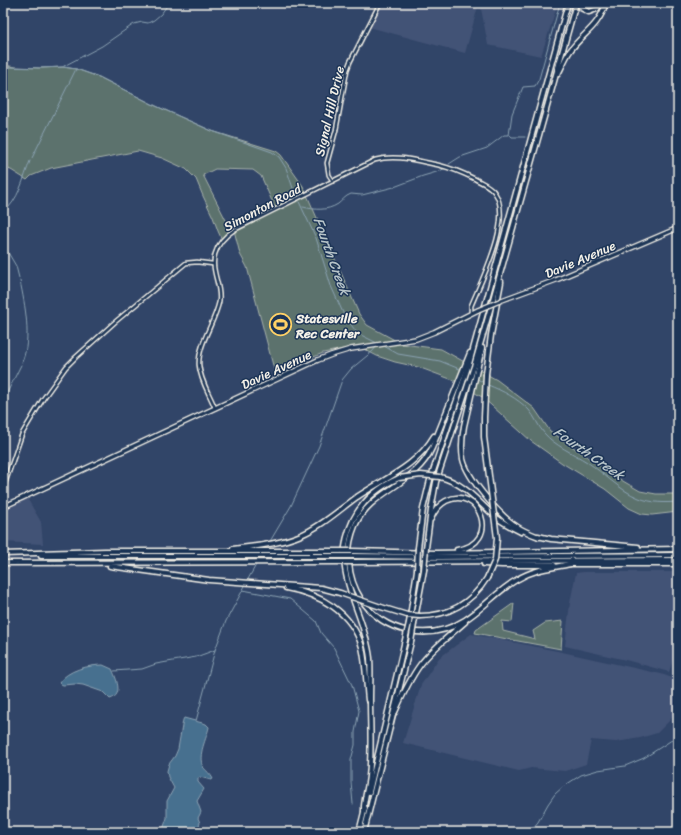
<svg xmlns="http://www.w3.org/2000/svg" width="681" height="835" font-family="Sriracha,sans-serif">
  <rect width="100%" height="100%" fill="#314568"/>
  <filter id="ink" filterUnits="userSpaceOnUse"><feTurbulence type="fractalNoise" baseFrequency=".025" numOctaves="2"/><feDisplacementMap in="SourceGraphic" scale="8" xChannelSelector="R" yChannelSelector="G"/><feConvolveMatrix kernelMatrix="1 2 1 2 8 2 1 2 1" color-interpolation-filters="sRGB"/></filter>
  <g filter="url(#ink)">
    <g fill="#435376">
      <polygon points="381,3 479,3 465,53 369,27"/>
      <polygon points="480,3 558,3 541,56 488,45"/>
      <polygon points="27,498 41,522 43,544 3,542 3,510"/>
      <polygon points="584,572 678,572 678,656 674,657 669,672 626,660 565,646 570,603 576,573"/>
      <polygon points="471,634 562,652 661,674 678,680 678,699 671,719 657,733 640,738 616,742 591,740 586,764 565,771 531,768 519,771 403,743 421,685 439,658"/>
    </g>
    <g fill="#5b726d" stroke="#a8b2aa">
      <polygon points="3,65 16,67 41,68 63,67 76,69 99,77 156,106 212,131 276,151 281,155 303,186 359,314 367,325 402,344 441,349 497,380 534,408 550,431 616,477 640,491 656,494 678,494 678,512 652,515 642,514 629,508 605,489 562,463 531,441 482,397 453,380 418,367 395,362 377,356 358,346 323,353 275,373 247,267 240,254 234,230 275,208 261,176 253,170 215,169 203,175 232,232 222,240 218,231 213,217 203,196 196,179 186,169 162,158 138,151 51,168 31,176 27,180 11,170 3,167"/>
      <polygon points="514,603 512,622 502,621 503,631 535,639 533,631 545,623 563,621 561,649 475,633 476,630"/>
    </g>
    <g fill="#476f8f" stroke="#8ca3b3">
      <path d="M103,665L112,669C116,678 124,695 110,699L103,692L83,685L75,684L63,685L59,683C67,670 89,665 103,665Z"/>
      <path d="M184,718L206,724L209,727C207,738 197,755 203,767C206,771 211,774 213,779L211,780L200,777L198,778V782L204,789L197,801L201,812L198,818L200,823L196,832H162L167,818V801L174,788L168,777L167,771L169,764L175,756L178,749L183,720Z"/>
    </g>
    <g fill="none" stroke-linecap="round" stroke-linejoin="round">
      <g stroke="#8ca3b3" stroke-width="1">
        <polyline points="64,66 102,46 134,24 142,22 148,23 154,20 161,14 169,3"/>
        <polyline points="3,67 41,68 63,67 76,69 99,77 156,106 212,131 272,152 279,157 286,168 294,191 316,238 331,286 344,315 357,333 379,344"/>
        <polyline points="510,135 512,137 525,137"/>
        <polyline points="32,158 76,69"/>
        <polyline points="449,164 460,157 487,148 504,135 509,135 512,114 523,87 535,86 539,79 560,3"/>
        <path d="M303,207C315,210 327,211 338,204C342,201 345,196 351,194L362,195L394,187L423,176L440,171L445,168"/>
        <path d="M3,213C19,200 23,179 30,161"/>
        <polyline points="3,218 6,211"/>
        <polyline points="3,244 16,266 19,278"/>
        <path d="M20,281C25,305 32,339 22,362"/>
        <polyline points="382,345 398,354 440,361 462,370"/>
        <polyline points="477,379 483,382"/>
        <path d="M488,385C503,391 517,398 529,410C535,417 538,426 544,433C555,446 573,453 587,462C604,473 619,490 639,498C652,503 664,503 678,502"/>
        <polyline points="3,401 21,365"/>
        <polyline points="269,543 291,506 319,446 342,380 351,369 373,351 376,347"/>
        <polyline points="247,581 256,565"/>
        <polyline points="243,590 290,599 316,621 321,633 334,648 352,685 359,711 355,732 355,745 351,760 351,782 353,804"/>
        <polyline points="114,671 142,669 156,664 196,657 215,650"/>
        <polyline points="196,721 215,650 226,621 246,584"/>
        <polyline points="532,829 538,822 548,804 555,794 564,786 581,775 598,770 625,766 644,758 678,736"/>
      </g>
      <defs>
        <g id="secondary">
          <polyline points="333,181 329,175 327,163 336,130 347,70 350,62 380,3"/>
          <path d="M215,408C210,395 200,380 199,365C198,344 215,322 219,302C222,286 210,271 215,254C218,243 225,236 234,230L375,160C396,154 417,161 438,165C452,168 463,173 475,179C482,183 491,186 495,193C513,219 482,279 471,306V313"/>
          <polyline points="3,489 22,434 43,399 66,367 76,357 115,322 186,263 197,262 213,264"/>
        </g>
        <g id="primary">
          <polyline points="502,300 556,280 678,228"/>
          <polyline points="3,507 318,360 331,355 351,349 416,339 434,332 478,310"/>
        </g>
        <g id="highway">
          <polyline points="580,3 581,8 589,12 597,9 601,3"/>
          <path d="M558,74C562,67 565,58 570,51C584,32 598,28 606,3"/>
          <path d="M482,348L464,426C462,437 461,448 463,459C467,478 500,516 516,526C523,531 531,534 539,537"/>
          <path d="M470,353L432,448C416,485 370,490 355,526C345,550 347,577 361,599C384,634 430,642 465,620C484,608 498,590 518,579C534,569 552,568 570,564"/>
          <polyline points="486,374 491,335 501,282"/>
          <path d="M440,477C467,484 477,502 497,518C505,524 513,528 521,532"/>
          <path d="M431,519C434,511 439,505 446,501C479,484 503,543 457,550"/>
          <polyline points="538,536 551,539 638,547"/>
          <polyline points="418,548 423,509 430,480 469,364 568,3"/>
          <polyline points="426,548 431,510 436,482 474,366 490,310 576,3"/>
          <path d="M233,549C256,546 280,544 301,535C322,526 339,510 357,497C385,478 416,467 434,436"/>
          <polyline points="352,551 436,553 678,549"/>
          <polyline points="3,554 105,551 342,551"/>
          <polyline points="41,556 341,556"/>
          <polyline points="353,556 440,557 678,555"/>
          <polyline points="352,562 678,560"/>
          <polyline points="3,563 341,562"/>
          <polyline points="484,564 502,565 554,565"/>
          <polyline points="568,564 678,564"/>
          <polyline points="110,566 209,580 321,588 340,593"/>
          <path d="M286,588C320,594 352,612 362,647C366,664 366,682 368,700"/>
          <polyline points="381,607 407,615"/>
          <path d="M420,616C449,616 472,602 487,578"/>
          <polyline points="409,623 417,570"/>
          <polyline points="414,624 424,570"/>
          <path d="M395,712C402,696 409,680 420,665C432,649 449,636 465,622"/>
          <polyline points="369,792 405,640"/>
          <path d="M364,811V806C365,796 368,786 369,776C372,752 370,725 370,700C370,686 371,672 370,658C364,607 328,573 353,520C363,500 378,487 399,478"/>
          <polyline points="359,832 365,808"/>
          <polyline points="364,832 411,642"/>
        </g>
      </defs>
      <use href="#secondary" stroke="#f4f1e8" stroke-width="5.5"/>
      <use href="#primary" stroke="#f4f1e8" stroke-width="6"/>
      <use href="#highway" stroke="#f4f1e8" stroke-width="7"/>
      <use href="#secondary" stroke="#1d3557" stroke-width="2.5"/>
      <use href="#primary" stroke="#1d3557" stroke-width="3.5"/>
      <use href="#highway" stroke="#1d3557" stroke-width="4"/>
      <defs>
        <polyline id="primary-bridge" points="478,310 502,300"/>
        <g id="highway-bridge">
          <polyline points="486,374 484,417 484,437 497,538 495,560 487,578"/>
          <polyline points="399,478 421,475 440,477"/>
          <polyline points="342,551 352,551"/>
          <polyline points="341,556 353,556"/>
          <polyline points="341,562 352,562"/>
          <polyline points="417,570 418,548"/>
          <polyline points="424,570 426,548"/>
          <polyline points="340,593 381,607"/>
          <polyline points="407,615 420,616"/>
          <polyline points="405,640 409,623"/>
          <polyline points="411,642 414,624"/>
        </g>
      </defs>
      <use href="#primary-bridge" stroke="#f4f1e8" stroke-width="6" stroke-linecap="butt"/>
      <use href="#highway-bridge" stroke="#f4f1e8" stroke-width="7" stroke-linecap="butt"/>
      <use href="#primary-bridge" stroke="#1d3557" stroke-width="3.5"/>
      <use href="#highway-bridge" stroke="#1d3557" stroke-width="4"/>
    </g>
  </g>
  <defs>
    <symbol id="stadium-ring" viewBox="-11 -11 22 22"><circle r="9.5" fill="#1d3557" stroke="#ffd166" stroke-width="1.5"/><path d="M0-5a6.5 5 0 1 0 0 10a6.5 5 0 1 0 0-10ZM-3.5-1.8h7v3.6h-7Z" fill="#ffd166"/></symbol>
  </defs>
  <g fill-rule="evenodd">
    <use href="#stadium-ring" x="268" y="312" width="25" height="25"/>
  </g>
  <g text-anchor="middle" stroke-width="3" stroke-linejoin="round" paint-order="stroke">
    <g font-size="13" fill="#f4f1e8" stroke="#1d3557">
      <text transform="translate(329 111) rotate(-77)" y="5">Signal Hill Drive</text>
      <text transform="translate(262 207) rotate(-28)" y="5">Simonton Road</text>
      <text transform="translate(580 259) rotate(-23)" y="5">Davie Avenue</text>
      <text transform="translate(276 369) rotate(-25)" y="5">Davie Avenue</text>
    </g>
    <g font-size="13" font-weight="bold" fill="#f4f1e8" stroke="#1d3557" text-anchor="start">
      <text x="296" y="323">Statesville<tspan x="296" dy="15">Rec Center</tspan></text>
    </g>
    <g font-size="14" font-style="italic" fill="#b7c4c9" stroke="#1d3557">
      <text transform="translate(332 256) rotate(70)" y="5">Fourth Creek</text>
      <text transform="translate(589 453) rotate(35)" y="5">Fourth Creek</text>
    </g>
  </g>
  <rect width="681" height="835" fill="none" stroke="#1d3557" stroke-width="16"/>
  <rect x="8" y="8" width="665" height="819" fill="none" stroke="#f4f1e8" stroke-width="1.5" filter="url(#ink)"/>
</svg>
